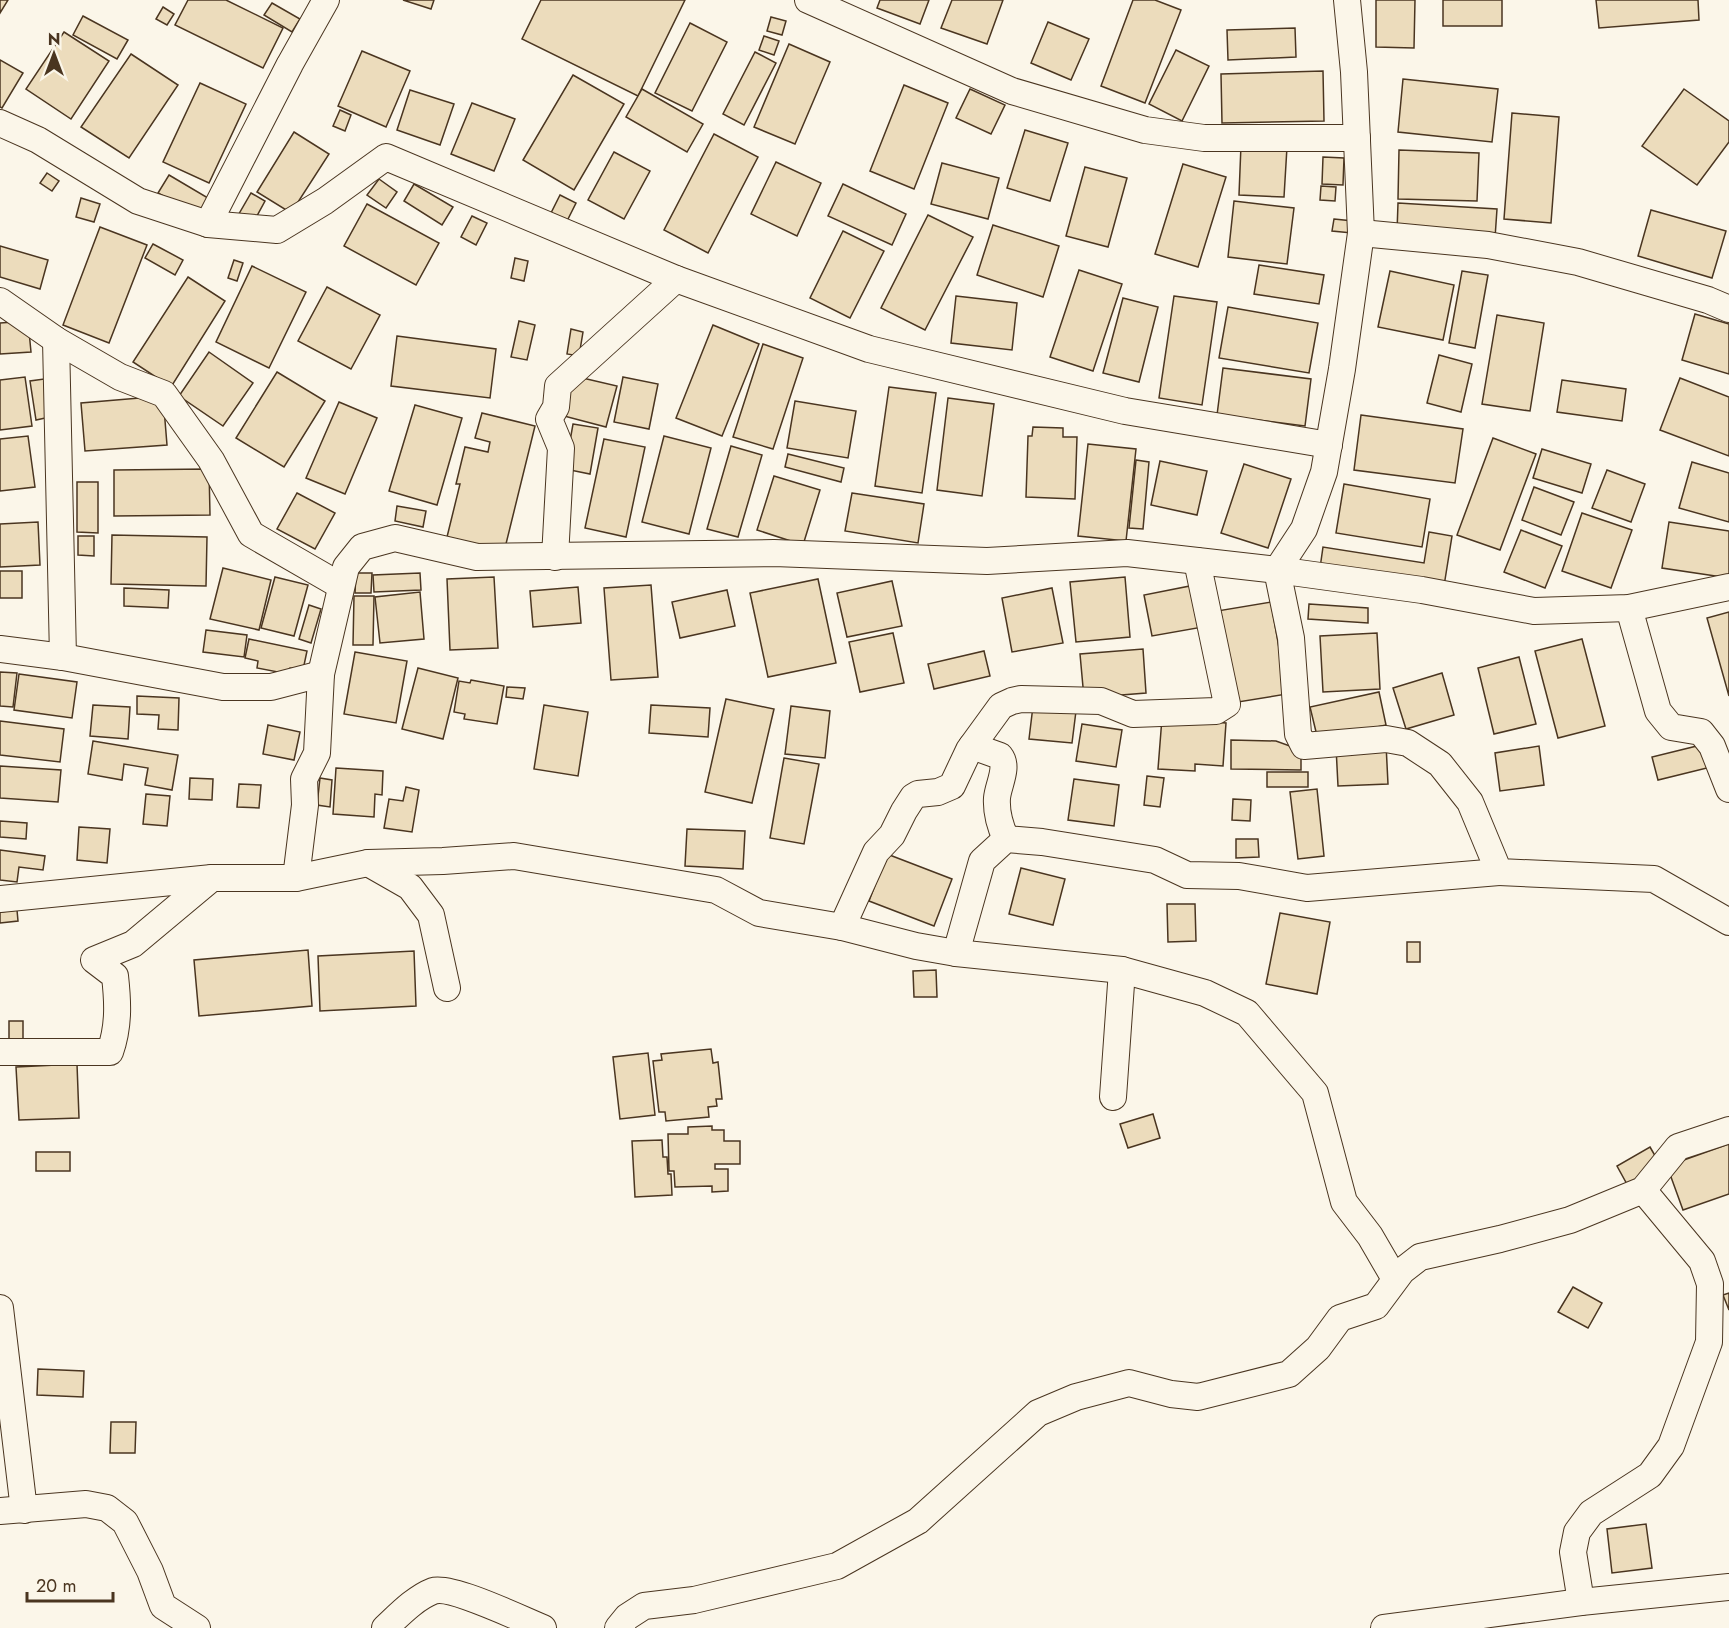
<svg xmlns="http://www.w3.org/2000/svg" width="1729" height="1628" font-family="Jost,sans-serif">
  <rect width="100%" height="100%" fill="#fbf6e9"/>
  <g fill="#ecdcbc" stroke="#4a3520" stroke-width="1.5">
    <polygon points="0,0 8,0 0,13"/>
    <polygon points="188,0 226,0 283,28 263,68 175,25"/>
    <polygon points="403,0 434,0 431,9"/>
    <polygon points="541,0 685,0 638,96 522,39"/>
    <polygon points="880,0 929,0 920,24 877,8"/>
    <polygon points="952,0 1003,0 987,44 941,28"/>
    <polygon points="1133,0 1155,0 1181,10 1145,103 1101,86"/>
    <polygon points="1376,0 1415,0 1414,48 1376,47"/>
    <rect x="1443" y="0" width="59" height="26"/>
    <polygon points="1596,0 1698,0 1699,20 1599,28"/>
    <polygon points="272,3 300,19 292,32 264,15"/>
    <polygon points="163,7 174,14 167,25 156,19"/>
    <polygon points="83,16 128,40 117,59 73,35"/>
    <polygon points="771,17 786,21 782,35 767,31"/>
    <polygon points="1048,22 1089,39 1071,80 1031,63"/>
    <polygon points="690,23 727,42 692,111 655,93"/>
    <polygon points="1295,28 1296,57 1228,60 1227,30"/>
    <polygon points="64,32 109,61 71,119 26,89"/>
    <polygon points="764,36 779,41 774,55 759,50"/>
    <polygon points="789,44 830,62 795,144 754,127"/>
    <polygon points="1176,50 1209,66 1182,121 1149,104"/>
    <polygon points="362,51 410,71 386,127 338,106"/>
    <polygon points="755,52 776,63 744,125 723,114"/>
    <polygon points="131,54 178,85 129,158 81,127"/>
    <polygon points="0,60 23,73 2,108 0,107"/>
    <polygon points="1323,71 1324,121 1222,123 1221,74"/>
    <polygon points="573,75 624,104 574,190 523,160"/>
    <polygon points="1403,79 1498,89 1492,142 1398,132"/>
    <polygon points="200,83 246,104 209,183 163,162"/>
    <polygon points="904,85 948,103 914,189 870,171"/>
    <polygon points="642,89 703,124 687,152 626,117"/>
    <polygon points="970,89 1005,105 991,134 956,118"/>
    <polygon points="1684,89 1729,121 1729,142 1697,185 1642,146"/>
    <polygon points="410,90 454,104 440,145 397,130"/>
    <polygon points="472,103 515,119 494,171 451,154"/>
    <polygon points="340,110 351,115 345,131 333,126"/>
    <polygon points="1512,113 1559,117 1551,223 1504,219"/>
    <polygon points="1025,130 1068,143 1050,201 1007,188"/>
    <polygon points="294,132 329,154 291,213 257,192"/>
    <polygon points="714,134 758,157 708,253 664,230"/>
    <polygon points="1241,145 1287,147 1284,197 1239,195"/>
    <polygon points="1399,150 1479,153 1477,201 1398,199"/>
    <polygon points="614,152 650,171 624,219 588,200"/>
    <polygon points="1323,157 1344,158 1343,185 1322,184"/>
    <polygon points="776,162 821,183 797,236 751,214"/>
    <polygon points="942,163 999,178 988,219 931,204"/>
    <polygon points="1183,164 1226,177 1198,267 1155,254"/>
    <polygon points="1085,167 1127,178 1108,247 1066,236"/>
    <polygon points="47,173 59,181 52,191 40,183"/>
    <polygon points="169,175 208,198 198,216 158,193"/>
    <polygon points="379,179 397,192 386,208 367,195"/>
    <polygon points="414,184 453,207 442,225 404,201"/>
    <polygon points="843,184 906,214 892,245 828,216"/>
    <polygon points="1321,186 1336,187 1335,201 1320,200"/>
    <polygon points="251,193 265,201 251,227 236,219"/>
    <polygon points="560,195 576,203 566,223 550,215"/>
    <polygon points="81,198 100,204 94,222 76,217"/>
    <polygon points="1234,201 1294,208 1287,264 1228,257"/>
    <polygon points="1398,203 1497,209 1495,238 1397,232"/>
    <polygon points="367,204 439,243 416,285 344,246"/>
    <polygon points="1651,210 1726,231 1712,278 1638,256"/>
    <polygon points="928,215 973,237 925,330 881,308"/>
    <polygon points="472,216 487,223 476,245 461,237"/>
    <polygon points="1334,219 1353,221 1352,233 1332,231"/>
    <polygon points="993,225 1059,246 1043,297 977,275"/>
    <polygon points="100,227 147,245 109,343 63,325"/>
    <polygon points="843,231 884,251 850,318 810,298"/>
    <polygon points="153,244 183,260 175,275 145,258"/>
    <polygon points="0,246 48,260 40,289 0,277"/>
    <polygon points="515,258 528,261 524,281 511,278"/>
    <polygon points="234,260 243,263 237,281 228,278"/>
    <polygon points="1259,265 1324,275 1319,304 1254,294"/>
    <polygon points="252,266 306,292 269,368 216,342"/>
    <polygon points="1079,270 1122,284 1093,371 1050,357"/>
    <polygon points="1390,271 1454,285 1443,340 1378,327"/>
    <polygon points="1462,271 1488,275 1475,348 1449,343"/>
    <polygon points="188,277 225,301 171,387 133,362"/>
    <polygon points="327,287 380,315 351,369 298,341"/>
    <polygon points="956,296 1017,303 1012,350 951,343"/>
    <polygon points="1174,296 1217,302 1202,405 1159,398"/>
    <polygon points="1123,298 1158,307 1139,382 1103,373"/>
    <polygon points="1228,307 1318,323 1309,373 1219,358"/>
    <polygon points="1695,314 1729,324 1729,374 1682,360"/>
    <polygon points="1497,315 1544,323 1530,411 1482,404"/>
    <polygon points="28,321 31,352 0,354 0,323"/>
    <polygon points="519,321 535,325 527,360 511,357"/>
    <polygon points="713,325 759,344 722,436 676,418"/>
    <polygon points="571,329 583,332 579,356 567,354"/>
    <polygon points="397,336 496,349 490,398 391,386"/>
    <polygon points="763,344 803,358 773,449 733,437"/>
    <polygon points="209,352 253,383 223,426 179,396"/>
    <polygon points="1439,355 1472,364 1461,412 1427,403"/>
    <polygon points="1223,368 1311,379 1305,426 1217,415"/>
    <polygon points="277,372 325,401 284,467 236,438"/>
    <polygon points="574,376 617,386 606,427 564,416"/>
    <polygon points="25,377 32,426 0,430 0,380"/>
    <polygon points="623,377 658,384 649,429 614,422"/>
    <polygon points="1680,378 1729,397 1729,456 1660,430"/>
    <polygon points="44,379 50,417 36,420 30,381"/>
    <polygon points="1562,380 1626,389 1622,421 1557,412"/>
    <polygon points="889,387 936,393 922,493 875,486"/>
    <polygon points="163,396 167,445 85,451 81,403"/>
    <polygon points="948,398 994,404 982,496 937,490"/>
    <polygon points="795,401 856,411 848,458 787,448"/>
    <polygon points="339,402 377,418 345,494 306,478"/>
    <polygon points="415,405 462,418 437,505 389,491"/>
    <polygon points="482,413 535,426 504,552 447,537 460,484 456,484 465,447 488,452 490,442 475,438"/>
    <polygon points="1361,415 1463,429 1455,483 1354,470"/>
    <polygon points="573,424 598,428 590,474 565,469"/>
    <polygon points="1033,427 1063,428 1063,437 1077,437 1075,499 1026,497 1028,436 1032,436"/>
    <polygon points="28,436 35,487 0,491 0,439"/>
    <polygon points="664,436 711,448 689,534 642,522"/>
    <polygon points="1493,438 1536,454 1500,550 1457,535"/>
    <polygon points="604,439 645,447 626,537 585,528"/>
    <polygon points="1088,444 1136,449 1126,541 1078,536"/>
    <polygon points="731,446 762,455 738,537 707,529"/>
    <polygon points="1542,449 1591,464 1582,493 1533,478"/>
    <polygon points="788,454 844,468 841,482 785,467"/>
    <polygon points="1136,460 1149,462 1143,529 1129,528"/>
    <polygon points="1160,461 1207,471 1197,515 1151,505"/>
    <polygon points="1692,462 1729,473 1729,522 1679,508"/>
    <polygon points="1244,464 1291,479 1268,548 1221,533"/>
    <polygon points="209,469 210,515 114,516 114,470"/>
    <polygon points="1607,470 1645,484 1631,522 1592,508"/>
    <polygon points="774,476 820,490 803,545 757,530"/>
    <polygon points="77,482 98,482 98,533 77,532"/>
    <polygon points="1344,484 1430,499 1422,547 1336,533"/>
    <polygon points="1534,487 1574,502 1561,535 1522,520"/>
    <polygon points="297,493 335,513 315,549 277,529"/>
    <polygon points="852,493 924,504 918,543 845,531"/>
    <polygon points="397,506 426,511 423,527 395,521"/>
    <polygon points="1582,513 1632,530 1611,588 1562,571"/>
    <polygon points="38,522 40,565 0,567 0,524"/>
    <polygon points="1669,522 1729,531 1729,578 1662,568"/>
    <polygon points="1521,530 1562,546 1545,588 1504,572"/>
    <polygon points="1429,532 1452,536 1444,586 1320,568 1323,547 1424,563"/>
    <polygon points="112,535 207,537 206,586 111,584"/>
    <polygon points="78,536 94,536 94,556 78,555"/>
    <polygon points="223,568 271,580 259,630 210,619"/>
    <rect x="0" y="571" width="22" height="27"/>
    <polygon points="356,573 372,573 371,593 355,593"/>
    <polygon points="420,573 421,590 374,592 373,575"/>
    <polygon points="275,577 308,585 294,636 261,628"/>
    <polygon points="494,577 498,648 450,650 447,579"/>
    <polygon points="1125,577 1130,637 1076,642 1070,582"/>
    <polygon points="818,579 836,663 768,677 750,593"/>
    <polygon points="892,581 902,626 847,637 837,593"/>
    <polygon points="651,585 658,677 611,680 604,588"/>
    <polygon points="1195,585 1203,627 1152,636 1144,595"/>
    <polygon points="578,587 581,623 533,627 530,591"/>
    <polygon points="124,588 169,590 168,608 124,606"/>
    <polygon points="1052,588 1063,643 1012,652 1002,598"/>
    <polygon points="727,590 735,626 680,638 672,602"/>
    <polygon points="420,592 424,639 380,643 375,597"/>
    <polygon points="354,596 374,596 373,645 353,645"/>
    <polygon points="1271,602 1287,694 1232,703 1217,611"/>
    <polygon points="1309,604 1368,608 1368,623 1308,619"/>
    <polygon points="309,605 321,609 311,643 299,639"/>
    <polygon points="1729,612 1729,696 1707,618"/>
    <polygon points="206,630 247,635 244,657 203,652"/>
    <polygon points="893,633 904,683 860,692 849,642"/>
    <polygon points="1377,633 1380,689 1323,692 1320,636"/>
    <polygon points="249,639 307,651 303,670 290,668 288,674 257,668 258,661 245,658"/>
    <polygon points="1582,639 1605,726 1558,738 1535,651"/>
    <polygon points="1143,649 1146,693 1084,698 1080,654"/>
    <polygon points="984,651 990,676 934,689 928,664"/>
    <polygon points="355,652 407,661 396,723 344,714"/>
    <polygon points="1519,657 1536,724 1494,734 1478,668"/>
    <polygon points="418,668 458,678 443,739 402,729"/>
    <polygon points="0,672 17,673 13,707 0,706"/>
    <polygon points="1442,673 1454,715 1406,729 1393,688"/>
    <polygon points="19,674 77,682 72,718 14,710"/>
    <polygon points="471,680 504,686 497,724 464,719 465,714 454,712 459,681 470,683"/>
    <polygon points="507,687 525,688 523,699 506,697"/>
    <polygon points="1379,692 1386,725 1318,740 1310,707"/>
    <polygon points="137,696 179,698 178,730 158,729 159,715 137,714"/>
    <polygon points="726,699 774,709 752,803 705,792"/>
    <polygon points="93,705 130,707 128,739 90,736"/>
    <polygon points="544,705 588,712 578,776 534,769"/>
    <polygon points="651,705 710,708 708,737 649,733"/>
    <polygon points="791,706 830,711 825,758 785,754"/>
    <polygon points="1033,706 1076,711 1072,743 1029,739"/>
    <polygon points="1162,718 1226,723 1223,766 1195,764 1195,771 1158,769"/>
    <polygon points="0,721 64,729 60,762 0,755"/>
    <polygon points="1082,724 1122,730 1116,767 1076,761"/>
    <polygon points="268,725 300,732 294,760 263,754"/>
    <polygon points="1231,740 1276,741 1301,750 1301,770 1231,769"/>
    <polygon points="93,741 178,755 172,790 145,785 148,768 124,764 122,780 88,774"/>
    <polygon points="1386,744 1388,784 1338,786 1336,747"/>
    <polygon points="1705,744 1711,767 1658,780 1652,757"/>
    <polygon points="1539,746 1544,785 1500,791 1495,753"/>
    <polygon points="784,758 819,764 804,844 770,838"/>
    <polygon points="0,766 61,770 58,802 0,798"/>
    <polygon points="336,768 383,771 382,795 375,794 374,817 333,814"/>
    <rect x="1267" y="772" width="41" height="15"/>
    <polygon points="1147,776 1164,778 1160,807 1144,805"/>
    <polygon points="190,778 213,779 212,800 189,799"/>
    <polygon points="320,778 332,780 330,807 317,805"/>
    <polygon points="1074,779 1119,785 1114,826 1068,820"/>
    <polygon points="239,784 261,785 259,808 237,807"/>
    <polygon points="406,787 419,790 412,832 384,828 389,799 403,801"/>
    <polygon points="1317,789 1324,856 1298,859 1290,792"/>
    <polygon points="146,794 170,796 167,826 143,824"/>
    <polygon points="1233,799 1251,800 1250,821 1232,820"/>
    <polygon points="0,821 27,823 26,839 0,837"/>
    <polygon points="79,827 110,829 107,863 77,860"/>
    <polygon points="687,829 745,831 743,869 685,866"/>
    <polygon points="1236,839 1258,839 1259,857 1236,858"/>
    <polygon points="0,850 45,856 43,870 19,867 17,882 0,880"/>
    <polygon points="887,854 952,879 934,926 869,901"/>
    <polygon points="1021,868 1065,879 1053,925 1009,914"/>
    <polygon points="1167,904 1195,904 1196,941 1168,942"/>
    <polygon points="17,910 18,921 0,923 0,912"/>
    <polygon points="1280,913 1330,922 1317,994 1266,984"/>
    <rect x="1407" y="942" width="13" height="20"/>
    <polygon points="308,950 312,1006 199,1016 194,960"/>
    <polygon points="414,951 416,1006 320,1011 318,956"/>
    <polygon points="936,970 937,997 914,997 913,971"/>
    <rect x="9" y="1021" width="14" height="25"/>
    <polygon points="711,1049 713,1063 718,1062 722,1099 716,1099 717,1106 708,1107 709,1117 666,1121 665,1112 659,1112 653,1061 662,1060 661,1054"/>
    <polygon points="648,1053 655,1115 620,1119 613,1057"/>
    <polygon points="77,1064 79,1118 19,1120 16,1067"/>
    <polygon points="1153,1114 1160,1138 1128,1148 1120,1124"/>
    <polygon points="712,1126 712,1130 724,1130 724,1141 740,1141 740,1164 715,1164 715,1169 728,1169 728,1191 712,1192 712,1186 675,1187 674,1171 669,1171 668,1134 688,1134 688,1127"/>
    <polygon points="662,1140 663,1157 667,1157 668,1174 671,1174 672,1195 635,1197 632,1141"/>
    <polygon points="1729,1144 1729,1194 1683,1210 1667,1166"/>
    <polygon points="1650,1147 1661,1166 1628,1186 1617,1166"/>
    <rect x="36" y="1152" width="34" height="19"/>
    <polygon points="1573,1287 1602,1303 1588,1328 1558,1312"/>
    <polygon points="1729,1293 1729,1310 1723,1295"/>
    <polygon points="38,1369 84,1371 83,1397 37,1395"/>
    <polygon points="111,1422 136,1422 135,1453 110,1453"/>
    <polygon points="1646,1524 1652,1568 1612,1573 1607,1529"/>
  </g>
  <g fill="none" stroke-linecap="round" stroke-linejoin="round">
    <defs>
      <g id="street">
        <polyline points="808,0 1012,91 1145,130 1204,138 1357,138"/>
        <polyline points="1347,0 1354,72 1361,233 1342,369 1324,472 1304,529 1277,570 1291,638 1298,734 1304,746 1386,739 1408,743 1440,764 1470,802 1499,872 1654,879 1729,922"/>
        <polyline points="0,123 38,140 138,201 208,224 277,230 325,201 386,157 676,279 869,349 1125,411 1329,445"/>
        <polyline points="208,224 290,64 326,0"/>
        <polyline points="1361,233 1488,245 1578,262 1708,300 1729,309"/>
        <polyline points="0,301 56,340 120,377 164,394 211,460 251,534 341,586"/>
        <polyline points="56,340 63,657"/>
        <polyline points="555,557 561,448 549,419 556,407 558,386 676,279"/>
        <polyline points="1629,608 1658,711 1671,727 1701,732 1712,746 1729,789"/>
        <polyline points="0,649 63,657 223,687 271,687 321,674"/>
        <path d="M972,746L1000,756C1009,767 998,785 997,798C996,813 1000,826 1006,839"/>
        <polyline points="368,863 410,887 431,915 447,988"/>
        <polyline points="296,878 305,805 304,779 317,753 321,674 346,567 362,547 395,538 477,557 774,553 987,561 1127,553 1277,570 1422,590 1534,611 1629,608 1729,587"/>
        <polyline points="0,899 212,878 296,878 368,863 443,861 514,856 716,890 759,913 842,927 916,946 956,953 1122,970 1205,993 1247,1013 1315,1093 1344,1202 1370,1236 1395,1279"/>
        <polyline points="842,927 876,852 892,835 904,811 913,797 918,794 938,792 952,786 969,750 1001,706 1012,701 1021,699 1101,701 1133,714 1216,711 1227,704 1197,561"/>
        <polyline points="956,953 982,861 1006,839 1042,842 1155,860 1187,875 1239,876 1307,888 1499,872"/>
        <path d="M0,1052H110C119,1026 118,1003 115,976L94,960L133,944L212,878"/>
        <polyline points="1113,1097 1122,970"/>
        <polyline points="0,1308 24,1510"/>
        <polyline points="0,1511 86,1504 107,1508 125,1522 150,1571 163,1606 197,1628"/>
        <polyline points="1581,1602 1573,1552 1577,1532 1591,1513 1650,1475 1671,1446 1709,1342 1710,1284 1702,1261 1643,1190"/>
        <path d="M385,1628C399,1615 415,1598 433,1591C451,1585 523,1620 543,1628"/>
        <polyline points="618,1628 627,1617 644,1606 694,1600 837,1566 918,1521 1038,1413 1076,1397 1129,1383 1171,1394 1198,1397 1289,1374 1318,1348 1340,1318 1376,1306 1402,1271 1420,1257 1500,1239 1570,1220 1643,1190 1678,1147 1729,1130"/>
        <polyline points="1384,1628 1581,1602 1729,1587"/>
      </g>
    </defs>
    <use href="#street" stroke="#4a3520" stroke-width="28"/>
    <use href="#street" stroke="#fbf6e9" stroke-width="26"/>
  </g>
  <g transform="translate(54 54)" stroke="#fbf6e9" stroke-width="4.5" paint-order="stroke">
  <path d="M0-4.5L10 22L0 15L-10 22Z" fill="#4a3520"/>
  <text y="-9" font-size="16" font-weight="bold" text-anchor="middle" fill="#4a3520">N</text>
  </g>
  <path d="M27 1592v9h86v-9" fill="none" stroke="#4a3520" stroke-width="3"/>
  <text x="36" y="1592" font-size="18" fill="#4a3520" stroke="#fbf6e9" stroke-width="4.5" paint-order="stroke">20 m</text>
</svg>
